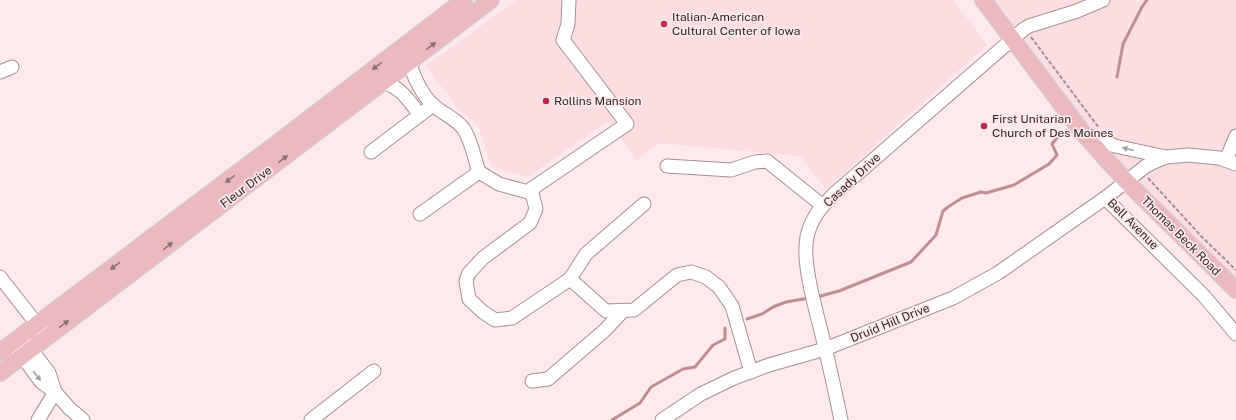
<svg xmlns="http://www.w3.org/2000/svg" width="1236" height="420" font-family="'Public Sans',sans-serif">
  <rect width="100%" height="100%" fill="#fee9eb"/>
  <g fill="#fcdde0">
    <polygon points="517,0 953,0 987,45 826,189 800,156 659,143 637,160 608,122 527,177 491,166 478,124 461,112 426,66"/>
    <polygon points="983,0 1236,0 1236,290 1126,181"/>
  </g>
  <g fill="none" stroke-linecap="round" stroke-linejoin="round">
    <g stroke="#bf8e93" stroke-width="3">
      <polyline points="1117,77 1123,44 1142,7 1147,0"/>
      <polyline points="817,297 839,291 911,262 936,235 943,211 948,207 962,198 981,192 986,193 1014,185 1049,164 1057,155 1052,144 1059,135"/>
      <polyline points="747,319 762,314 773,307 786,302 809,298"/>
      <polyline points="612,420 640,403 651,387 683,369 695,367 713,345 725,339 725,328"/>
    </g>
    <defs>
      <g id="minor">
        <path d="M410,62C412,75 423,96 433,105C443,114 455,118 463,128C472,141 474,158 479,172L499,184L532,193L536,209L530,223L483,258L469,273L466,281L469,299L483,312L495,320L512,318L570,279L606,311L634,310L677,275L691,272L706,277L719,287L732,306L751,372"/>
        <polyline points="0,72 12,67"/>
        <path d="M383,82C402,88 408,100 420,115"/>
        <polyline points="1085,134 1115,146 1166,157"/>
        <polyline points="371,152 433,105"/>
        <polyline points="1226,160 1236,136"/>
        <polyline points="667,166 731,170 755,162 767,161 823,206"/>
        <polyline points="527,192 627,124 563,40 568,24 569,0"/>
        <polyline points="1105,198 1204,296 1236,334"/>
        <polyline points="420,214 479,172"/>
        <polyline points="0,277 47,337"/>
        <polyline points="570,279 586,254 644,204"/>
        <polyline points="21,336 49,373 55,392"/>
        <polyline points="17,349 41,382 55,392 69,408 83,420"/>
        <polyline points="532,381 548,379 604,331 622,312"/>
        <polyline points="38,420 55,392"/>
        <polyline points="311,420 374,371"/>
        <polyline points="662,420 701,394 734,378 769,365 825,349 953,298 998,273 1105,198 1146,166 1156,161 1166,157 1188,155 1219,158 1236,164"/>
        <path d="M841,420C836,396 831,372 825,348C819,319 801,265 807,237C811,218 821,207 834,194L1024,29L1029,26L1077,11L1103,0"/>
      </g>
      <g id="major">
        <polyline points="983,0 1083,133 1105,158 1126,181 1236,290"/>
        <polyline points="0,352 289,134 464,0"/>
        <polyline points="0,373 491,0"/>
      </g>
    </defs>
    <use href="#minor" stroke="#a59193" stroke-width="15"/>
    <use href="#major" stroke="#d1cfcf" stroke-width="18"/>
    <g stroke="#9d8e90" stroke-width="2" stroke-dasharray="4 2" stroke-linecap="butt">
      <polyline points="1031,37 1099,128"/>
      <polyline points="1148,178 1202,237 1236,270"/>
    </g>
    <use href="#minor" stroke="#fff" stroke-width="13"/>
    <use href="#major" stroke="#ebb8bf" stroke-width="16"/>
  </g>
  <defs><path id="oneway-solid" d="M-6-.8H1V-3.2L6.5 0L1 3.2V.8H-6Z"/></defs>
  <g fill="#8c6f73">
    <use href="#oneway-solid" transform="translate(431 46) rotate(-37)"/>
    <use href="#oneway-solid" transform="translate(377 66) rotate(142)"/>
    <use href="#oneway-solid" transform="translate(283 159) rotate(-37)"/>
    <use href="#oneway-solid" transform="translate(230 179) rotate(143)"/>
    <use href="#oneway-solid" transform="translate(168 246) rotate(-37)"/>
    <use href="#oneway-solid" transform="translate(115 266) rotate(143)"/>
    <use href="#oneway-solid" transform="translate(64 324) rotate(-37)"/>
  </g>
  <g fill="#a19d9e">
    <use href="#oneway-solid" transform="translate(1128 149) rotate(-166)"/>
    <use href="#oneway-solid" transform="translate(37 376) rotate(52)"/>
  </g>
  <g fill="#ba2a50" stroke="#fee9eb" stroke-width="1.5">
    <circle cx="664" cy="24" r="4"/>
    <circle cx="546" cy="101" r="4"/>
    <circle cx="984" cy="126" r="4"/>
  </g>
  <g text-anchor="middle" stroke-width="3.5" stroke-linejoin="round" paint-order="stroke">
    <g font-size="12" fill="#2e2627" stroke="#fee9eb" text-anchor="start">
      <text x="672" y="21">Italian-American<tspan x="672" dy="14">Cultural Center of Iowa</tspan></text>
      <text x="554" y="105">Rollins Mansion</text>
      <text x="992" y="123">First Unitarian<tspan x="992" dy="14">Church of Des Moines</tspan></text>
    </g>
    <g font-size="12" fill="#2e2627" stroke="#fee9eb">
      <text transform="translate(852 180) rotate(-43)" y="4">Casady Drive</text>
      <text transform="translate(246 187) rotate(-37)" y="4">Fleur Drive</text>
      <text transform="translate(1133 224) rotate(45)" y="4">Bell Avenue</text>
      <text transform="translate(1181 236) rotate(45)" y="4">Thomas Beck Road</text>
      <text transform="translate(890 323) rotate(-22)" y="4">Druid Hill Drive</text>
    </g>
  </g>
</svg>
